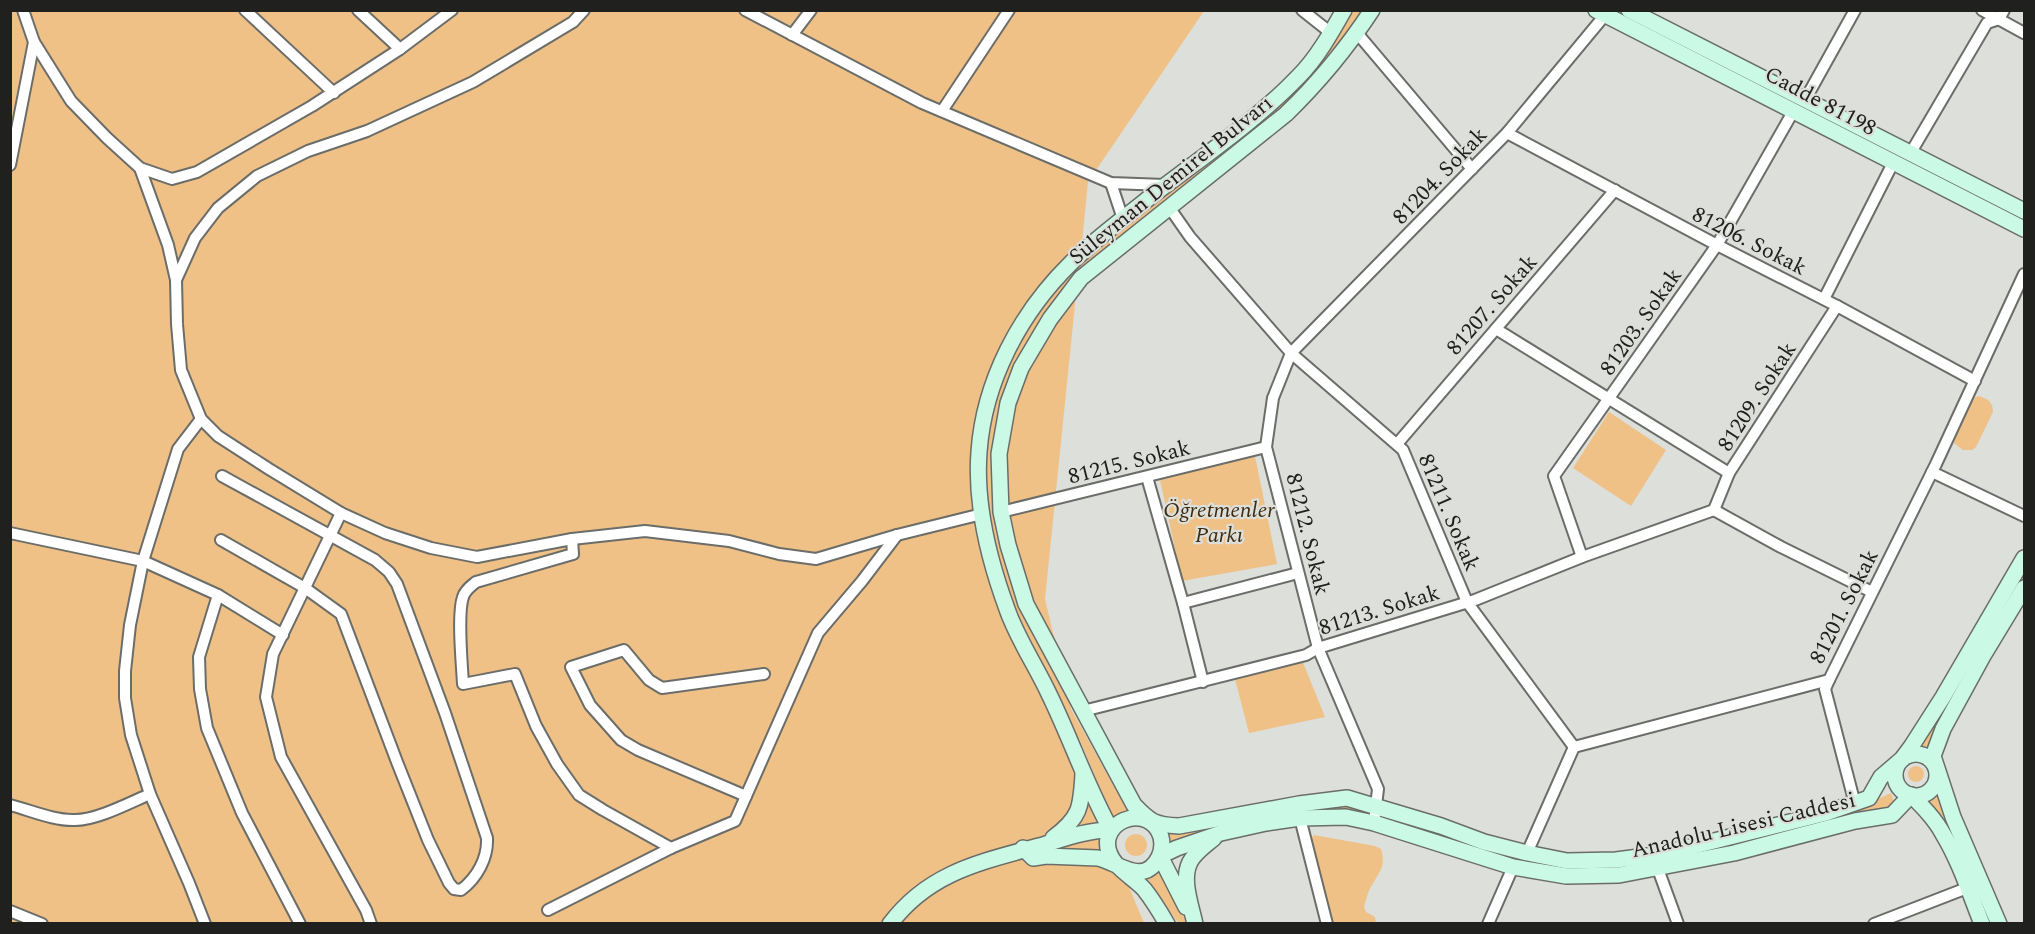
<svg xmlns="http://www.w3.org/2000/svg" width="2035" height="934" font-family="Spectral,serif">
  <rect width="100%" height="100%" fill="#dcdfda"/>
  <g fill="#f0c187">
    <polygon points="10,11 1204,11 1088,182 1080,263 1275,106 1338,36 1352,11 1361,11 1312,82 1281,111 1078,275 1045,599 1071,709 1129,814 1113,819 1078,736 1094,803 1144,923 11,923"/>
    <polygon points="1612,11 1618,11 2024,218 2024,222"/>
    <path d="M1978,396C1987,398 1993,402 1993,412L1976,447L1972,450H1963L1954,443L1955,436L1970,401Z"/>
    <polygon points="1609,412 1666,450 1631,506 1573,468"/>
    <polygon points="1255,456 1277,564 1182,581 1160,480"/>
    <polygon points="2024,570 2024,578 1940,721 1926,757 1916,751"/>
    <polygon points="1302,660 1325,717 1249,733 1235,679"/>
    <circle cx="1916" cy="774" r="8"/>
    <polygon points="1891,793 1895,805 1649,866 1566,870 1513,862 1384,820 1386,814 1515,858 1567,867 1856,809"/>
    <polygon points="1936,795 1944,816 1940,817 1927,801"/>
    <polygon points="1334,806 1350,806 1369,809 1369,814 1207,830 1183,838 1169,844 1163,831"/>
    <circle cx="1136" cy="845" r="11"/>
    <path d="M1314,835L1375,846L1381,849C1386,866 1380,871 1372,885C1368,891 1366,900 1364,907L1366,912L1375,917L1376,923H1334L1330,919L1310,840Z"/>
    <polygon points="1160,872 1187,923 1178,923 1147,878"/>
  </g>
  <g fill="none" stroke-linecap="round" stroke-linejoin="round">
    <defs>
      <g id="street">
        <polyline points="23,10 34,42 71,101 107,138 140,168 172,179 197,172 312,106 400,49 452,10"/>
        <polyline points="245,10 334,93"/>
        <polyline points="358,10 400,49"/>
        <polyline points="745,10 922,103 1111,183 1165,185"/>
        <polyline points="1302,10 1331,33"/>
        <polyline points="1982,10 2024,33"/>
        <polyline points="1357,33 1472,169"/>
        <polyline points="792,35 811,10"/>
        <polyline points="1805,100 1855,10"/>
        <polyline points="942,111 1009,10"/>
        <polyline points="1507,133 1717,245 1837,306 1975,381"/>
        <polyline points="1910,154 1987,23 1999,19 2004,10"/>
        <polyline points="10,165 34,42"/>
        <polyline points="140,168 168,245 176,280 177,324 181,370 201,419 218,436 269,469 341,513 385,533 431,548 477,557 572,539 645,531 729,541 779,554 816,559 897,535 982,514"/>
        <polyline points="1111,183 1123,219"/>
        <polyline points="1169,207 1190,237 1291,353 1403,450 1467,602 1574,747"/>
        <polyline points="176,280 195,238 218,208 257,176 308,151 367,131 473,82 573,22 584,10"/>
        <polyline points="1824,299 1893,163"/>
        <polyline points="1496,329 1729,473"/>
        <polyline points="201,419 178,449 143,561 130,625 125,671 125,698 131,735 150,794 189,883 205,924"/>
        <polyline points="1397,444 1615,190"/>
        <polyline points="1932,472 2024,516"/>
        <polyline points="1147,477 1183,603 1203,682"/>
        <polyline points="1714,510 1729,473 1837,306"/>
        <polyline points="1714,510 1781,547 1872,592"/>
        <polyline points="1001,512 1266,447"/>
        <polyline points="341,513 273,654 266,697 281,757 366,910 371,924"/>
        <polyline points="10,533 143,561 218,595 283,635"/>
        <path d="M572,539L573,554L476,582C471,586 465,590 463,597C457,614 462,664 463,684L515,674L536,726L557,764L579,795L603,810L671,848"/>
        <path d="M221,540L305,588L341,614L397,762L428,840L449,883L454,889L461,890C477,878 488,858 487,838L445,713L397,584L389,572L375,560L222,476"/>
        <polyline points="1582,557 1554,476 1717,245 1794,110"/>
        <polyline points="218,595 199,657 200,689 207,728 242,813 300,924"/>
        <polyline points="1183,603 1298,573"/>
        <polyline points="1829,680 1825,689 1855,804"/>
        <polyline points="1083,711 1306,655 1318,648 1475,600 1582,557 1714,510"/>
        <polyline points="746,796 638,750 621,740 590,705 571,667 624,650 649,680 662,688 764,674"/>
        <path d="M10,805C30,810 54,821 75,820C97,820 129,803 150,794"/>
        <polyline points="1300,818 1327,924"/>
        <polyline points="1374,823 1378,789 1318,648 1266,447 1273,398 1291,353 1507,133 1605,15"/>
        <polyline points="1527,853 1574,747 1829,680 1936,464 2024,274"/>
        <polyline points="1658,869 1678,924"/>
        <polyline points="548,910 671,848 735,821 818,633 862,581 897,535"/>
        <polyline points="10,911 42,924"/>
        <polyline points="1488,924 1513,867"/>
        <polyline points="1874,924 1967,888"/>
      </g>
      <g id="secondary">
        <path d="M1372,10C1347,48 1319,82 1286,114L1081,278L1050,319L1021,368L1008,403L999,454L1001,512L1008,545L1026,604L1134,805C1150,822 1155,825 1179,826L1299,804L1347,798L1441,826L1484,842L1527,853L1567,861L1616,860L1655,855L1690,847L1826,813L1869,798L1881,777L1902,759L1911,747L1943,697L2024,558"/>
        <polyline points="1596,10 2024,229"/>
        <polyline points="1629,10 2024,211"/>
        <circle cx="1916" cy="775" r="21"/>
        <path d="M1911,795C1923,807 1935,819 1943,834C1960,862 1970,894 1982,924"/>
        <path d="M1111,830C1087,787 1071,739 1049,694C1036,666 1017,638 1007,609C989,560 975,505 979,452C984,381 1020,313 1071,263C1093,241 1119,222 1144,202C1196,161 1253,124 1299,76C1317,58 1331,33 1344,10"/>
        <path d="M1053,838C1081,817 1081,807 1083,774"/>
        <path d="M1023,848L1033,858L1046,856L1098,858C1119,863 1144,887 1159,857C1163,849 1163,838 1158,830C1142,804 1099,823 1109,852C1114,868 1133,877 1144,889C1153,900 1160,912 1167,924"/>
        <polyline points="1160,856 1177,848 1221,833 1266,823 1300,818 1346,817 1374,823 1513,867 1566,876 1619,875 1734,853 1855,821 1892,815 1911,795"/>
        <polyline points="1160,856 1186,907"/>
        <path d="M890,924C929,872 981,862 1039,846C1063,839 1086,830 1111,830"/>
        <path d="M1195,924C1191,905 1181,879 1190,862C1195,852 1206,845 1214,838"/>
        <polyline points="1999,924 1953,817 1933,756 1943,729 1984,654 2024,588"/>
      </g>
    </defs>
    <use href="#street" stroke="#6b6d69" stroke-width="14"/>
    <use href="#secondary" stroke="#6b6d69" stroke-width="18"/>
    <use href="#street" stroke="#fff" stroke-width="10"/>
    <use href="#secondary" stroke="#cafae5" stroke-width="15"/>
  </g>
  <g text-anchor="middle" stroke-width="4.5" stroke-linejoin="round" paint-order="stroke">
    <g font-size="22" fill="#20211f" stroke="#dcdfda">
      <text transform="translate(1821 100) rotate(28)" y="8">Cadde 81198</text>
      <text transform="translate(1439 175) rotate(-46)" y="8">81204. Sokak</text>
      <text transform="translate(1170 179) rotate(-39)" y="8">Süleyman Demirel Bulvarı</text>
      <text transform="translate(1750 240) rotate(27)" y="8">81206. Sokak</text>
      <text transform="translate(1491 304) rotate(-49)" y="8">81207. Sokak</text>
      <text transform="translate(1640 321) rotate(-55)" y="8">81203. Sokak</text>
      <text transform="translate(1756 396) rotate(-57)" y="8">81209. Sokak</text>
      <text transform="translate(1129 461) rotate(-14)" y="8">81215. Sokak</text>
      <text transform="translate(1450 512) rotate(67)" y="8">81211. Sokak</text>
      <text transform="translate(1309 534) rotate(76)" y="8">81212. Sokak</text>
      <text transform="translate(1843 606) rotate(-63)" y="8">81201. Sokak</text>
      <text transform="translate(1379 609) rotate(-17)" y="8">81213. Sokak</text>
      <text transform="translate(1743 824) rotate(-13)" y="8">Anadolu Lisesi Caddesi</text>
    </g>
    <g font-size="22" font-style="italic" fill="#3e2a10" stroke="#dcdfda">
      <text x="1219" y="517">Öğretmenler<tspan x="1219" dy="25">Parkı</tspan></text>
    </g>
  </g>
  <rect width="2035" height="934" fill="none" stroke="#20211f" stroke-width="24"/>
</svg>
